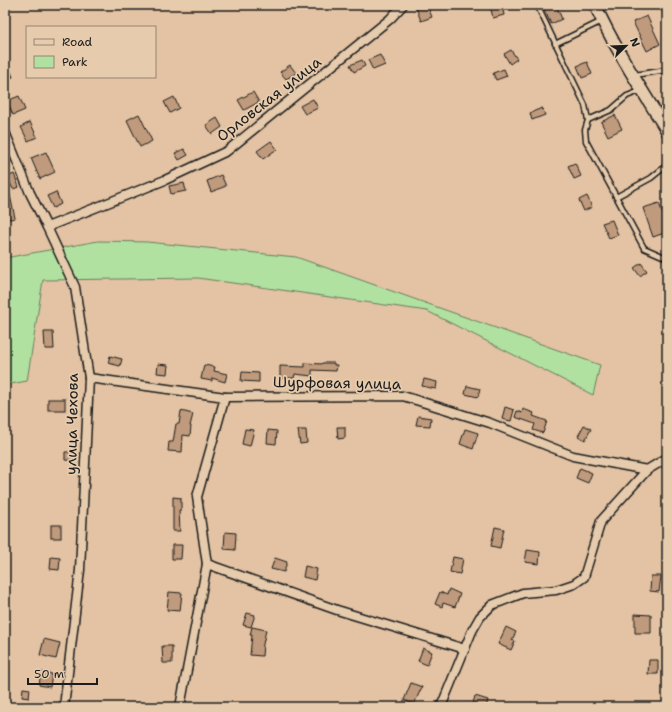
<svg xmlns="http://www.w3.org/2000/svg" width="672" height="712" font-family="'Shantell Sans',sans-serif">
  <rect width="100%" height="100%" fill="#e3c3a3"/>
  <filter id="ink" filterUnits="userSpaceOnUse"><feTurbulence type="fractalNoise" baseFrequency=".025" numOctaves="2"/><feDisplacementMap in="SourceGraphic" scale="8" xChannelSelector="R" yChannelSelector="G"/><feConvolveMatrix kernelMatrix="1 2 1 2 8 2 1 2 1" color-interpolation-filters="sRGB"/></filter>
  <g filter="url(#ink)">
    <polygon fill="#b1e1a0" stroke="#667e5e" points="98,241 147,242 296,257 600,365 593,395 427,311 198,278 43,280 27,381 5,385 5,258"/>
    <g fill="#c09a7c" stroke="#1c1c1c">
      <polygon points="415,5 427,5 432,17 421,21"/>
      <polygon points="490,5 502,5 504,15 493,18"/>
      <polygon points="542,5 556,5 562,19 551,24"/>
      <polygon points="647,16 660,44 647,51 633,22"/>
      <polygon points="511,50 517,59 510,64 504,54"/>
      <polygon points="380,55 385,65 373,70 368,60"/>
      <polygon points="5,57 13,77 5,80"/>
      <polygon points="362,60 365,66 354,72 350,65"/>
      <polygon points="587,62 592,74 582,78 577,66"/>
      <polygon points="290,65 296,73 286,79 280,72"/>
      <polygon points="504,69 507,76 496,80 493,73"/>
      <polygon points="253,92 259,102 244,110 238,100"/>
      <polygon points="19,96 25,110 13,115 7,101"/>
      <polygon points="174,97 179,108 170,113 164,102"/>
      <polygon points="313,99 318,108 305,114 300,106"/>
      <polygon points="542,108 545,115 532,120 530,113"/>
      <polygon points="139,114 152,141 140,147 127,120"/>
      <polygon points="615,115 622,129 608,136 601,122"/>
      <polygon points="217,118 222,127 212,134 206,125"/>
      <polygon points="30,122 37,137 28,141 21,127"/>
      <polygon points="271,141 277,149 263,159 257,151"/>
      <polygon points="184,149 188,155 179,160 175,153"/>
      <polygon points="46,152 55,172 40,179 31,158"/>
      <polygon points="575,163 581,176 574,179 568,166"/>
      <polygon points="14,174 19,187 13,189 7,177"/>
      <polygon points="221,175 226,186 211,192 207,181"/>
      <polygon points="184,183 186,191 171,194 169,186"/>
      <polygon points="8,186 15,218 5,220 5,187"/>
      <polygon points="56,192 61,204 53,208 47,196"/>
      <polygon points="587,196 592,207 584,211 579,200"/>
      <polygon points="659,203 667,226 667,232 653,237 643,208"/>
      <polygon points="612,220 618,235 609,238 602,223"/>
      <polygon points="641,263 647,271 640,276 634,268"/>
      <polygon points="44,332 53,332 54,349 45,349"/>
      <polygon points="110,356 122,359 120,366 108,363"/>
      <polygon points="305,363 322,364 322,363 334,363 334,365 337,365 336,371 312,370 312,376 295,374 294,378 280,378 280,366 305,367"/>
      <polygon points="158,364 168,365 167,374 157,373"/>
      <polygon points="204,365 215,367 214,371 227,374 225,382 212,378 212,381 201,379"/>
      <polygon points="242,372 259,373 259,382 241,381"/>
      <polygon points="424,379 437,382 436,389 422,386"/>
      <polygon points="467,386 480,389 478,397 465,394"/>
      <rect x="48" y="399" width="17" height="11"/>
      <polygon points="505,407 514,410 511,421 502,419"/>
      <polygon points="523,409 534,413 533,416 547,421 543,433 533,430 535,424 515,417 517,411 522,413"/>
      <polygon points="181,411 193,414 190,426 191,426 190,436 183,435 182,452 168,451 169,442 173,442 176,424 179,424"/>
      <polygon points="418,416 431,418 430,426 416,425"/>
      <polygon points="584,425 591,429 585,440 578,436"/>
      <polygon points="337,427 345,427 345,438 338,439"/>
      <polygon points="245,429 254,430 250,446 242,444"/>
      <polygon points="465,429 478,433 473,449 460,444"/>
      <polygon points="268,430 277,431 276,444 267,443"/>
      <polygon points="298,430 306,430 307,443 300,444"/>
      <polygon points="65,452 76,452 75,461 65,460"/>
      <polygon points="580,468 592,473 588,483 576,478"/>
      <polygon points="173,497 181,498 181,510 179,510 180,531 173,531"/>
      <rect x="51" y="525" width="10" height="13"/>
      <polygon points="495,527 504,529 500,548 491,546"/>
      <polygon points="225,532 236,533 235,550 224,549"/>
      <polygon points="172,545 182,545 181,559 172,559"/>
      <polygon points="527,550 540,552 539,564 525,562"/>
      <polygon points="51,557 60,558 59,570 50,569"/>
      <polygon points="453,557 463,559 460,574 450,572"/>
      <polygon points="275,558 287,562 284,572 271,569"/>
      <polygon points="305,566 317,569 315,580 303,577"/>
      <polygon points="651,576 661,576 659,592 650,591"/>
      <polygon points="449,589 460,594 455,607 443,603 442,607 435,604 440,592 447,595"/>
      <polygon points="169,592 182,593 180,611 167,610"/>
      <polygon points="247,613 255,615 251,627 243,625"/>
      <polygon points="635,614 651,615 651,633 635,633"/>
      <polygon points="252,627 266,630 263,644 262,656 250,655 252,635 250,635"/>
      <polygon points="506,627 516,632 512,640 515,641 511,650 498,644"/>
      <polygon points="44,639 60,643 56,659 40,655"/>
      <polygon points="162,646 172,646 172,663 163,663"/>
      <polygon points="423,648 432,652 427,665 418,661"/>
      <polygon points="649,660 658,660 658,674 648,674"/>
      <polygon points="41,672 52,674 50,687 39,685"/>
      <polygon points="411,683 422,687 414,704 404,700"/>
      <polygon points="23,688 30,689 29,698 22,697"/>
      <polygon points="475,696 488,700 486,707 472,707"/>
    </g>
    <g fill="none" stroke-linecap="round" stroke-linejoin="round">
      <defs>
        <g id="lane">
          <polyline points="537,5 585,105 588,120 585,130 586,141 644,248 667,258"/>
          <polyline points="660,5 667,11"/>
          <polyline points="555,44 602,21"/>
          <polyline points="634,75 667,70"/>
          <polyline points="588,120 611,110 627,96 640,91"/>
          <polyline points="616,197 651,178 667,165"/>
        </g>
        <g id="street">
          <polyline points="5,132 30,193 47,227 75,287 89,378 80,570 64,707"/>
          <polyline points="47,227 165,180 227,151 390,19 403,5"/>
          <polyline points="89,378 225,397 403,396 490,423 573,456 647,470"/>
          <polyline points="207,564 337,610 465,649"/>
          <polyline points="180,707 207,564 197,497 225,397"/>
          <polyline points="441,707 472,631 480,617 492,605 523,593 556,590 574,584 584,577 601,521 647,470 667,458"/>
        </g>
        <path id="secondary" d="M595,5C615,49 642,90 667,131"/>
      </defs>
      <use href="#lane" stroke="#1c1c1c" stroke-width="7"/>
      <use href="#street" stroke="#1c1c1c" stroke-width="11"/>
      <use href="#secondary" stroke="#1c1c1c" stroke-width="14"/>
      <use href="#lane" stroke="#e6cbad" stroke-width="4"/>
      <use href="#street" stroke="#e6cbad" stroke-width="8"/>
      <use href="#secondary" stroke="#e6cbad" stroke-width="11"/>
    </g>
  </g>
  <g text-anchor="middle" stroke-width="3.5" stroke-linejoin="round" paint-order="stroke">
    <g font-size="15" fill="#1c1c1c" stroke="#e6cbad">
      <text transform="translate(269 99) rotate(-38)" y="5">Орловская улица</text>
      <text transform="translate(337 383) rotate(1)" y="5">Шурфовая улица</text>
      <text transform="translate(72 424) rotate(-89)" y="5">улица Чехова</text>
    </g>
  </g>
  <rect width="672" height="712" fill="none" stroke="#e6cbad" stroke-width="20"/>
  <rect x="10" y="10" width="652" height="692" fill="none" stroke="#1c1c1c" stroke-width="1.5" filter="url(#ink)"/>
  <rect x="26" y="26" width="130" height="52" fill="#e6cbad" stroke="#958573"/>
  <rect x="34" y="39" width="20" height="6" fill="#e6cbad" stroke="#958573"/>
  <text x="62" y="46" font-size="12" fill="#1c1c1c">Road</text>
  <rect x="34" y="56" width="20" height="12" fill="#b1e1a0" stroke="#958573"/>
  <text x="62" y="66" font-size="12" fill="#1c1c1c">Park</text>
  <g transform="translate(626 46) rotate(67)" stroke="#e6cbad" stroke-width="3" paint-order="stroke">
  <path d="M0-3L7 15L0 10L-7 15Z" fill="#1c1c1c"/>
  <text y="-6" font-size="11" font-weight="bold" text-anchor="middle" fill="#1c1c1c">N</text>
  </g>
  <path d="M28 678v6h69v-6" fill="none" stroke="#1c1c1c" stroke-width="2"/>
  <text x="34" y="678" font-size="12" fill="#1c1c1c" stroke="#e6cbad" stroke-width="3" paint-order="stroke">50 m</text>
</svg>
